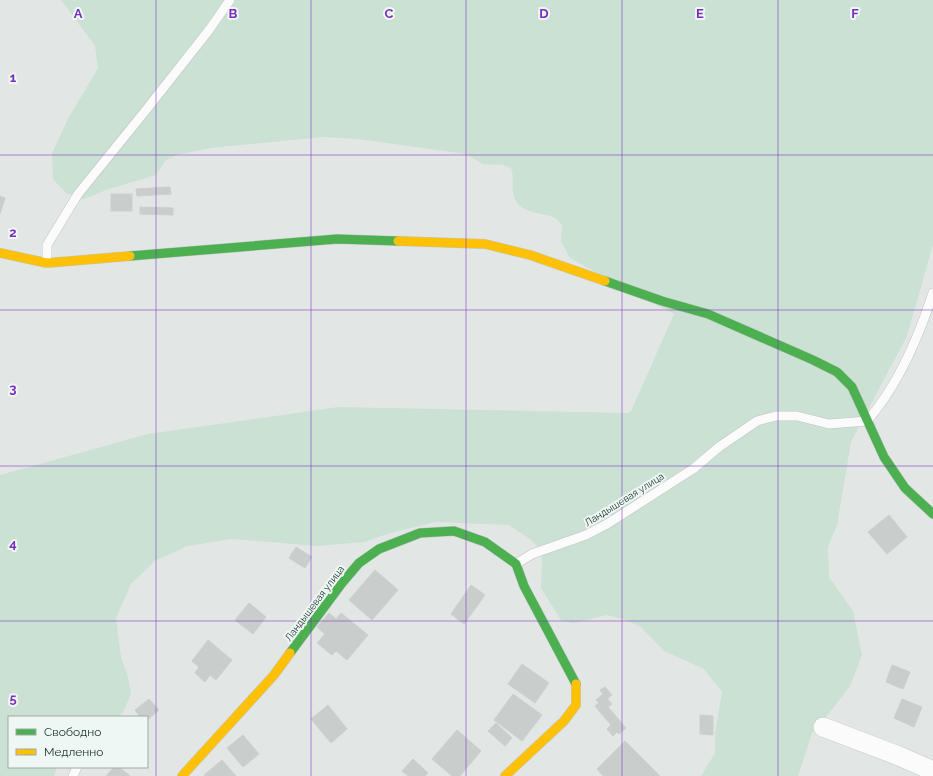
<svg xmlns="http://www.w3.org/2000/svg" width="933" height="776" font-family="Raleway,sans-serif">
  <rect width="100%" height="100%" fill="#e2e7e5"/>
  <path fill="#cae1d3" d="M61,0H933V245L907,336L851,442L837,525L828,547L829,577L853,611L862,655L850,686L834,707L812,733L798,776H701L715,753V734L722,692L704,669L664,651L641,627L626,620L607,615L573,623L561,620L541,588L542,557L538,547L530,539L509,525L436,522L390,533L364,542L317,546L231,539L188,546L156,560L131,584L116,618L121,657L128,677L131,694L123,712L119,717H9V767H57L54,776H0V475L148,434L338,407L628,413L631,411L674,314L570,258L561,241L562,225C560,223 558,220 555,218C543,212 521,214 515,199C510,189 515,178 511,168L502,165L483,164L466,154L358,139L323,137L211,148L176,155L166,160L156,175L106,190L84,199L66,193L53,179L52,153L69,117L98,68L95,46Z"/>
  <g fill="#c9cecc" stroke="#cad0ce">
    <polygon points="170,187 171,194 137,196 136,189"/>
    <rect x="111" y="194" width="21" height="17"/>
    <polygon points="0,196 5,198 0,214"/>
    <polygon points="140,207 173,208 173,215 140,214"/>
    <polygon points="889,515 907,537 887,554 868,532"/>
    <polygon points="296,547 312,557 305,568 289,558"/>
    <polygon points="375,570 398,590 372,620 349,600"/>
    <polygon points="471,585 485,595 464,624 451,614"/>
    <polygon points="249,603 266,617 253,634 235,620"/>
    <polygon points="329,613 336,619 341,613 368,635 347,660 336,651 332,655 317,643 325,634 317,627"/>
    <polygon points="208,640 232,660 216,680 210,675 205,682 195,673 199,667 192,661"/>
    <polygon points="522,664 549,683 535,703 508,684"/>
    <polygon points="892,665 910,672 903,689 886,682"/>
    <polygon points="605,687 612,695 607,699 600,690"/>
    <polygon points="513,694 542,715 522,741 494,720"/>
    <polygon points="603,694 612,704 608,707 626,728 619,734 617,732 613,736 607,729 611,725 595,706 599,703 596,700"/>
    <polygon points="149,699 159,710 147,720 147,717 140,717 135,710"/>
    <polygon points="902,699 922,707 914,727 894,718"/>
    <polygon points="328,705 347,729 331,743 311,719"/>
    <polygon points="700,715 713,716 713,735 700,734"/>
    <polygon points="496,723 512,738 505,746 488,731"/>
    <polygon points="457,730 481,751 460,776 452,776 432,759"/>
    <polygon points="243,735 259,754 243,767 227,748"/>
    <polygon points="625,741 660,776 603,776 597,769"/>
    <polygon points="413,759 428,773 425,776 408,776 402,771"/>
    <polygon points="222,760 236,776 205,776 204,775"/>
    <polygon points="114,767 119,767 130,776 106,776"/>
  </g>
  <g fill="none" stroke-linecap="round" stroke-linejoin="round">
    <defs>
      <g id="lane">
        <polyline points="47,263 47,245 78,194 146,110 209,30 230,0"/>
        <path d="M516,564L532,554L586,535L607,524L693,469L719,447L757,421L776,416H797L829,424L867,421C897,387 919,336 933,293"/>
        <polyline points="73,776 77,767"/>
      </g>
      <polyline id="street" points="823,727 899,756 933,771"/>
      <g id="fast">
        <polyline points="130,256 337,239 398,241"/>
        <polyline points="605,281 662,301 708,314 813,360 837,372 852,387 884,457 905,488 933,514"/>
        <polyline points="290,653 342,583 359,563 379,549 420,533 454,531 485,542 516,564 524,586 576,684"/>
      </g>
      <g id="slow">
        <polyline points="398,241 485,244 530,255 605,281"/>
        <polyline points="0,253 47,263 130,256"/>
        <polyline points="182,776 274,675 290,653"/>
        <polyline points="505,776 564,721 576,705 576,684"/>
      </g>
    </defs>
    <use href="#lane" stroke="#bfc4c2" stroke-width="10"/>
    <use href="#street" stroke="#bfc4c2" stroke-width="20"/>
    <use href="#fast" stroke="#bec5c3" stroke-width="10"/>
    <use href="#slow" stroke="#bec5c3" stroke-width="10"/>
    <use href="#lane" stroke="#fbfbfb" stroke-width="9"/>
    <use href="#street" stroke="#fbfbfb" stroke-width="19"/>
    <use href="#fast" stroke="#4caf50" stroke-width="9"/>
    <use href="#slow" stroke="#ffc107" stroke-width="9"/>
  </g>
  <path fill="none" stroke="#7b2cbf" stroke-width="1" stroke-opacity="0.55" d="M156,0V776M311,0V776M466,0V776M622,0V776M778,0V776M0,155H933M0,310H933M0,466H933M0,621H933"/>
  <g text-anchor="middle" stroke-width="4" stroke-linejoin="round" paint-order="stroke">
    <g font-size="10" fill="#203a35" stroke="#eff7f4">
      <text transform="translate(624 499) rotate(-32)" y="4">Ландышевая улица</text>
      <text transform="translate(314 603) rotate(-53)" y="4">Ландышевая улица</text>
    </g>
  </g>
  <g font-size="13" text-anchor="middle" font-weight="bold" fill="#7b2cbf" stroke="#eff7f4" stroke-width="4" stroke-linejoin="round" paint-order="stroke">
    <text x="78" y="18">A</text>
    <text x="233" y="18">B</text>
    <text x="389" y="18">C</text>
    <text x="544" y="18">D</text>
    <text x="700" y="18">E</text>
    <text x="855" y="18">F</text>
    <text x="13" y="82">1</text>
    <text x="13" y="237">2</text>
    <text x="13" y="393">3</text>
    <text x="13" y="548">4</text>
    <text x="13" y="703">5</text>
  </g>
  <rect x="8" y="716" width="140" height="52" fill="#eff7f4" stroke="#9caba8"/>
  <rect x="16" y="729" width="20" height="6" fill="#4caf50" stroke="#9caba8"/>
  <text x="44" y="736" font-size="12" fill="#203a35">Свободно</text>
  <rect x="16" y="749" width="20" height="6" fill="#ffc107" stroke="#9caba8"/>
  <text x="44" y="756" font-size="12" fill="#203a35">Медленно</text>
</svg>
